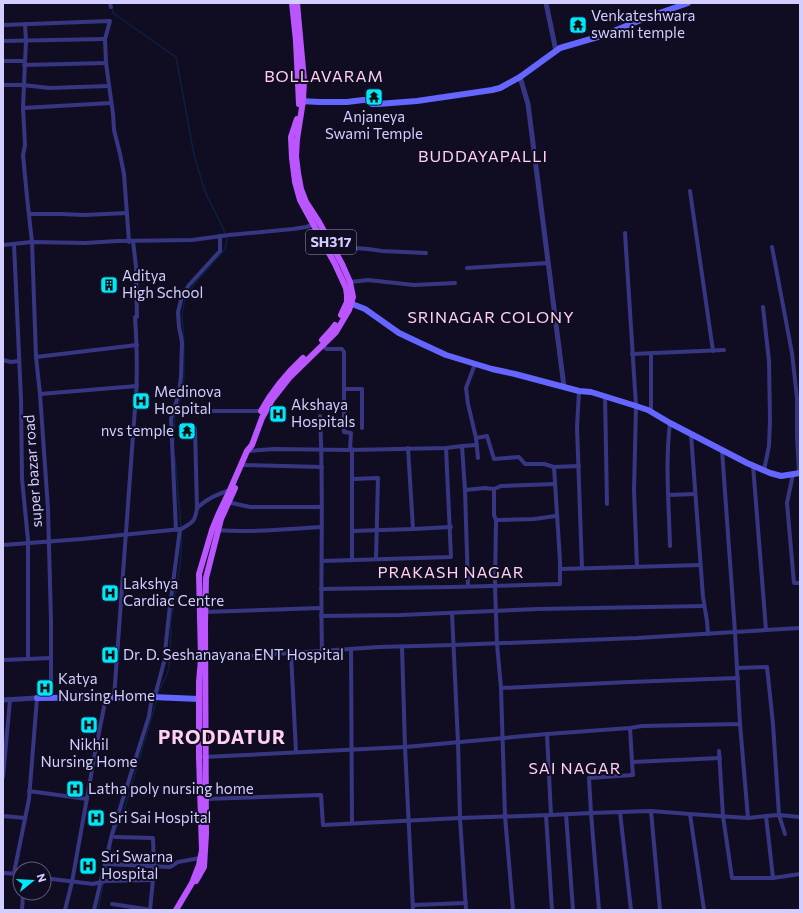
<svg xmlns="http://www.w3.org/2000/svg" width="803" height="913" font-family="Commissioner,sans-serif">
  <rect width="100%" height="100%" fill="#100d22"/>
  <g fill="none" stroke-linecap="round" stroke-linejoin="round">
    <g stroke="#0a2144" stroke-width="1.5">
      <polyline points="112,7 113,13 176,57 194,155 203,185 207,196 223,228 227,240 225,249 195,283 185,298 182,316 184,341"/>
      <polyline points="178,404 182,395 184,378 184,345"/>
      <polyline points="174,442 175,411"/>
      <polyline points="175,457 181,527"/>
      <path d="M157,696C159,686 166,680 168,671C172,655 170,638 171,622C174,592 184,562 181,531"/>
      <polyline points="113,837 126,804 157,699"/>
      <polyline points="108,862 111,846"/>
      <polyline points="98,910 107,866"/>
    </g>
    <g stroke="#373683" stroke-width="4">
      <polyline points="110,3 111,7"/>
      <polyline points="25,24 26,41 23,108 25,145 23,155 27,197 32,242 36,357 40,394 48,509 51,621 51,698"/>
      <polyline points="3,25 110,21 105,39 106,63 113,114 114,130 120,154 124,174 129,242"/>
      <polyline points="3,41 105,39"/>
      <polyline points="3,61 25,61"/>
      <polyline points="24,65 106,63"/>
      <polyline points="3,85 23,85 49,88 109,86"/>
      <polyline points="23,108 111,103"/>
      <polyline points="690,191 713,351"/>
      <polyline points="29,214 61,214 84,215 127,213"/>
      <polyline points="625,233 636,406 634,491 637,567"/>
      <polyline points="14,244 21,399 22,479 28,540 28,658"/>
      <polyline points="3,245 32,242 85,243 117,241 192,240 229,235 293,229 306,227 315,224"/>
      <polyline points="772,247 792,353 797,398 797,436 799,473"/>
      <polyline points="336,252 354,248 368,249 382,251 426,253"/>
      <polyline points="467,268 548,263"/>
      <polyline points="350,282 368,280 414,285 455,283"/>
      <polyline points="763,307 769,361 770,420 769,446 764,470"/>
      <polyline points="322,346 327,349 342,349 344,352 344,432 351,433 350,450"/>
      <polyline points="632,354 724,350"/>
      <polyline points="36,357 137,345"/>
      <polyline points="3,360 11,362 19,361"/>
      <polyline points="475,364 466,388 468,404 476,438 487,436 494,459 519,457 525,464 544,464 554,467 579,466"/>
      <polyline points="344,389 362,389 362,428"/>
      <polyline points="579,391 577,427 582,568"/>
      <polyline points="40,394 137,386"/>
      <polyline points="605,396 607,504"/>
      <polyline points="174,411 261,411"/>
      <polyline points="651,411 651,353"/>
      <path d="M320,416C324,494 320,573 322,651"/>
      <polyline points="691,434 703,597 707,621 708,634"/>
      <polyline points="476,438 478,458"/>
      <polyline points="462,446 477,445"/>
      <polyline points="248,451 274,449 350,450 446,448 462,446 465,490 468,586"/>
      <polyline points="241,465 322,467"/>
      <polyline points="753,465 766,630"/>
      <polyline points="793,474 787,503 794,583 800,583"/>
      <polyline points="353,479 378,478 376,559"/>
      <polyline points="494,489 494,515 496,520 495,586 497,644 501,688 505,816 513,910"/>
      <polyline points="465,490 485,488 494,489 501,486 555,484"/>
      <polyline points="669,495 695,494"/>
      <polyline points="227,502 250,507 322,507"/>
      <path d="M197,508C208,498 216,495 230,490"/>
      <polyline points="496,520 534,519 556,516"/>
      <polyline points="413,529 451,527"/>
      <polyline points="176,530 171,419 179,393 181,376 182,342 179,327 178,312 182,296 189,285 220,251 220,236"/>
      <path d="M216,530C251,533 287,529 322,527"/>
      <polyline points="352,531 413,529 408,448"/>
      <path d="M3,545L82,539L181,529C193,522 195,522 197,508L195,429"/>
      <path d="M670,546C669,506 665,463 670,423"/>
      <polyline points="352,560 352,449"/>
      <polyline points="322,561 451,557 446,448"/>
      <polyline points="561,569 700,565"/>
      <polyline points="321,589 453,587 560,584 560,561 554,467"/>
      <polyline points="204,612 321,608"/>
      <polyline points="452,613 458,742 460,818 466,910"/>
      <polyline points="321,616 401,615 539,609 704,606"/>
      <polyline points="402,647 405,747 413,910"/>
      <polyline points="351,649 352,823"/>
      <polyline points="291,653 296,752"/>
      <polyline points="203,659 379,647 453,645 637,638 735,632 722,450"/>
      <polyline points="3,660 51,658"/>
      <polyline points="737,668 767,667 773,724 779,815 800,817"/>
      <polyline points="501,688 629,682 738,678"/>
      <path d="M114,698L135,408C138,378 137,347 135,317H137L136,267L133,241"/>
      <polyline points="740,724 748,818"/>
      <polyline points="630,728 632,762"/>
      <polyline points="719,751 723,816 732,878 773,878 800,874"/>
      <polyline points="204,757 405,747 547,734 630,728 642,726 740,724 735,632 800,628"/>
      <polyline points="3,777 10,700"/>
      <polyline points="29,791 87,799"/>
      <polyline points="205,799 321,795 323,825 460,818 551,815 547,734"/>
      <polyline points="651,811 690,814 704,910"/>
      <polyline points="620,812 651,811 660,910"/>
      <polyline points="566,814 573,910"/>
      <polyline points="690,814 748,818 766,816 773,878"/>
      <polyline points="546,815 552,910"/>
      <polyline points="551,815 591,813 599,910"/>
      <polyline points="3,816 25,818"/>
      <polyline points="766,816 779,815 785,834"/>
      <polyline points="115,837 153,838 154,869 150,910 145,909 145,910"/>
      <polyline points="105,864 170,867 178,862 200,858"/>
      <polyline points="3,873 20,874"/>
      <polyline points="14,873 29,799 37,698"/>
      <polyline points="44,878 93,884 105,881 153,880"/>
      <polyline points="112,904 145,909"/>
      <polyline points="413,905 466,903"/>
      <polyline points="22,910 23,893"/>
      <polyline points="65,910 72,882 95,753 106,697"/>
      <polyline points="94,910 112,834 149,716 152,697 156,692 164,662 169,614 180,529"/>
      <polyline points="631,910 620,812 591,813 589,778 633,775 632,762 720,758"/>
    </g>
    <g stroke="#373683" stroke-width="5">
      <polyline points="546,3 556,51"/>
      <polyline points="520,77 528,104 564,387"/>
      <polyline points="3,700 37,698"/>
    </g>
    <g stroke="#6565ff" stroke-width="6">
      <polyline points="299,101 320,102 347,102 363,100 366,100 372,104 378,104 417,101 492,90 500,88 520,77 560,48 601,36 651,16 688,3"/>
      <polyline points="347,302 365,309 399,333 418,342 446,355 492,369 515,374 579,391 591,392 636,406 648,410 670,423 747,463 770,473 781,476 800,473"/>
      <polyline points="37,698 152,697 199,699"/>
    </g>
    <g stroke="#b5f" stroke-width="6">
      <polyline points="292,3 296,41 299,104"/>
      <polyline points="297,119 291,137 292,158 295,182 300,200 325,246 335,264 346,288 347,295 347,302 341,315"/>
      <polyline points="322,340 332,329 335,325"/>
      <path d="M261,411C272,391 286,374 303,358"/>
      <polyline points="196,881 204,867 206,834 205,623 206,578 221,519 235,488"/>
      <polyline points="176,910 192,883 199,865 202,850 199,757 199,682 201,659 199,574 212,530 219,513 230,490 247,451 252,445 262,418 272,400 290,377 336,332 349,310 353,297 350,282 342,264 319,222 306,202 301,189 298,173 296,156 297,139 303,101 304,80 297,3"/>
    </g>
  </g>
  <defs>
    <symbol id="temple-square" viewBox="-11 -11 22 22"><rect x="-9" y="-9" width="18" height="18" rx="4" fill="#00e7f9" stroke="#100d22"/><path d="M0-6L5-2H3V0L6.5 2.5H4V6H1.5V3h-3V6H-4V2.5H-6.5L-3 0V-2H-5Z" fill="#111"/></symbol>
    <symbol id="building-square" viewBox="-11 -11 22 22"><rect x="-9" y="-9" width="18" height="18" rx="4" fill="#00e7f9" stroke="#100d22"/><path d="M-4-6H4V6H1V3H-1V6H-4ZM-2.5-4.3h1.7v1.8h-1.7ZM.8-4.3h1.7v1.8H.8ZM-2.5-1h1.7V.8h-1.7ZM.8-1h1.7V.8H.8Z" fill="#111"/></symbol>
    <symbol id="hospital-square" viewBox="-11 -11 22 22"><rect x="-9" y="-9" width="18" height="18" rx="4" fill="#00e7f9" stroke="#100d22"/><path d="M-5-5h3v3.5h4V-5h3V5h-3V1.5h-4V5h-3Z" fill="#111"/></symbol>
  </defs>
  <g fill-rule="evenodd">
    <use href="#temple-square" x="568" y="15" width="20" height="20"/>
    <use href="#temple-square" x="364" y="87" width="20" height="20"/>
    <use href="#building-square" x="99" y="275" width="20" height="20"/>
    <use href="#hospital-square" x="131" y="391" width="20" height="20"/>
    <use href="#hospital-square" x="268" y="404" width="20" height="20"/>
    <use href="#temple-square" x="177" y="421" width="20" height="20"/>
    <use href="#hospital-square" x="100" y="583" width="20" height="20"/>
    <use href="#hospital-square" x="100" y="645" width="20" height="20"/>
    <use href="#hospital-square" x="35" y="678" width="20" height="20"/>
    <use href="#hospital-square" x="79" y="715" width="20" height="20"/>
    <use href="#hospital-square" x="65" y="779" width="20" height="20"/>
    <use href="#hospital-square" x="86" y="808" width="20" height="20"/>
    <use href="#hospital-square" x="78" y="856" width="20" height="20"/>
  </g>
  <g text-anchor="middle" stroke-width="4" stroke-linejoin="round" paint-order="stroke">
    <rect fill="#100d22" stroke="#9894bd" stroke-width="1" x="306" y="230" width="50" height="24" rx="3"/>
    <g font-size="14" font-weight="bold" fill="#d2ceff">
      <text x="331" y="247">SH317</text>
    </g>
    <g font-size="15" fill="#d2ceff" stroke="#100d22" text-anchor="start">
      <text x="591" y="21">Venkateshwara<tspan x="591" dy="17">swami temple</tspan></text>
      <text x="374" y="122" text-anchor="middle">Anjaneya<tspan x="374" dy="17">Swami Temple</tspan></text>
      <text x="122" y="281">Aditya<tspan x="122" dy="17">High School</tspan></text>
      <text x="154" y="397">Medinova<tspan x="154" dy="17">Hospital</tspan></text>
      <text x="291" y="410">Akshaya<tspan x="291" dy="17">Hospitals</tspan></text>
      <text x="174" y="436" text-anchor="end">nvs temple</text>
      <text x="123" y="589">Lakshya<tspan x="123" dy="17">Cardiac Centre</tspan></text>
      <text x="123" y="660">Dr. D. Seshanayana ENT Hospital</text>
      <text x="58" y="684">Katya<tspan x="58" dy="17">Nursing Home</tspan></text>
      <text x="89" y="750" text-anchor="middle">Nikhil<tspan x="89" dy="17">Nursing Home</tspan></text>
      <text x="88" y="794">Latha poly nursing home</text>
      <text x="109" y="823">Sri Sai Hospital</text>
      <text x="101" y="862">Sri Swarna<tspan x="101" dy="17">Hospital</tspan></text>
    </g>
    <g font-size="15" fill="#d2ceff" stroke="#100d22">
      <text transform="translate(33 471) rotate(-94)" y="5">super bazar road</text>
    </g>
    <g font-size="16" letter-spacing="1" fill="#ffd0ef" stroke="#100d22">
      <text x="324" y="82">BOLLAVARAM</text>
      <text x="483" y="162">BUDDAYAPALLI</text>
      <text x="491" y="323">SRINAGAR COLONY</text>
      <text x="451" y="578">PRAKASH NAGAR</text>
      <text x="575" y="774">SAI NAGAR</text>
    </g>
    <g font-size="19" font-weight="bold" letter-spacing="1" fill="#ffd0ef" stroke="#100d22">
      <text x="222" y="744">PRODDATUR</text>
    </g>
  </g>
  <rect width="803" height="913" fill="none" stroke="#d2ceff" stroke-width="8"/>
  <g transform="translate(32 881) rotate(72)"><circle r="19" fill="#100d22" stroke="#5e5a7a"/>
  <path d="M0-3L7 15L0 10L-7 15Z" fill="#00e7f9"/>
  <text y="-6" font-size="11" font-weight="bold" text-anchor="middle" fill="#d2ceff">N</text>
  </g>
</svg>
